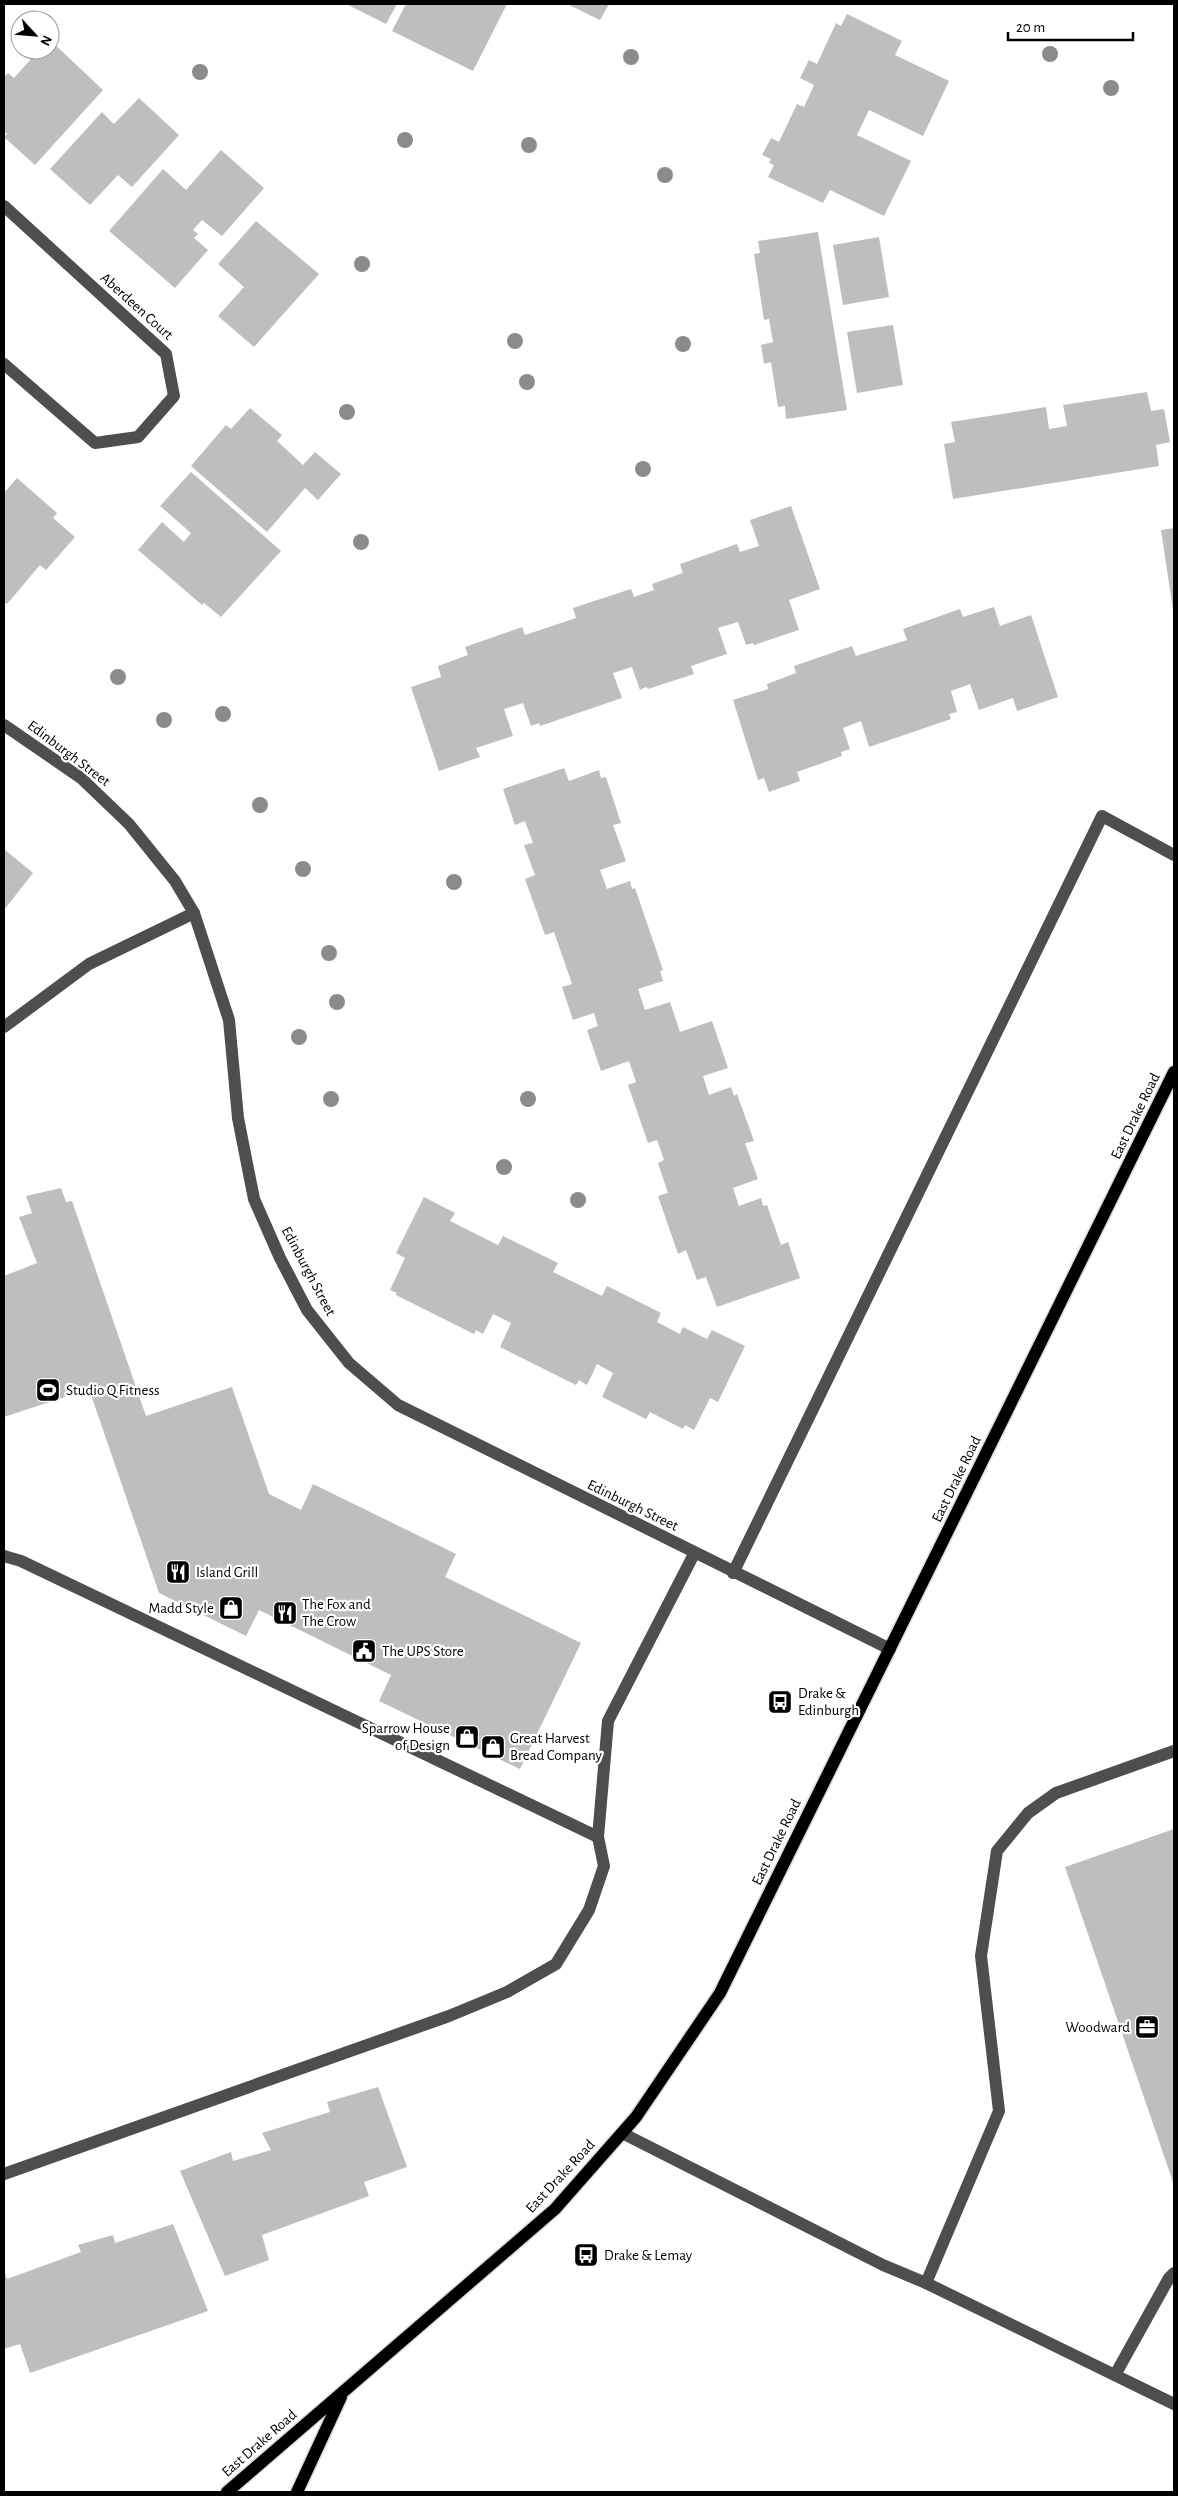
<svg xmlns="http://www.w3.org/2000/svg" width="1178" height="2496" font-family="'Alegreya Sans',sans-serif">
  <rect width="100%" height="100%" fill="#fff"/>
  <g fill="#bebebe">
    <polygon points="346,4 397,4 386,24"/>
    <polygon points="406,4 507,4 473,71 392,31"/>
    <polygon points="567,4 609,4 600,20"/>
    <polygon points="847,14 902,41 895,55 949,81 923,136 869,110 857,135 911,161 884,216 830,190 823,203 768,177 774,165 769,163 771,159 762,155 771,138 779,142 797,104 804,107 814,85 800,78 809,60 817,64 836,23 841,26"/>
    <polygon points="50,40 103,90 35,165 4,137 7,134 4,131 4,77 8,73 14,78 39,50 50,50"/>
    <polygon points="139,98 179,135 132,187 118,175 90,205 50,169 102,112 114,124"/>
    <polygon points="221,150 264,188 222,236 202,220 193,230 198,234 194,238 208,250 175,288 109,231 163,169 186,190"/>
    <polygon points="256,221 319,274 254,347 218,316 244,287 218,264"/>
    <polygon points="818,232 847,410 786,419 785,406 778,407 771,362 764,364 761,345 773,342 769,319 764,320 754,254 760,253 758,241"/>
    <polygon points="879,237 889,297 843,305 833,245"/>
    <polygon points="893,325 903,385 857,393 847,332"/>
    <polygon points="1147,392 1151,411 1164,409 1170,442 1156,445 1159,466 953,499 944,444 955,442 951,422 1046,407 1049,429 1067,426 1063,405"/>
    <polygon points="250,408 282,435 277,441 303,465 315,452 341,474 318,500 305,488 267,532 191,466 226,425 231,429"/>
    <polygon points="191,472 281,551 221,617 204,603 202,605 138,550 162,522 184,542 191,533 160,506"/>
    <polygon points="17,478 57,513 53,518 75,537 46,570 40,565 7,604 4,601 4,493"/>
    <polygon points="791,506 820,589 789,600 799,630 754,645 753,643 746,645 738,622 718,628 727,654 691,666 694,674 648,689 646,687 640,690 632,667 613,673 622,698 540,726 539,723 531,726 523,703 504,709 513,736 476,748 480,757 439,771 411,687 441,677 438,666 468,655 465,647 522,627 525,635 576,618 573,608 631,589 634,597 654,590 652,584 683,573 680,564 737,544 740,552 759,546 750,520"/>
    <polygon points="1174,528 1174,610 1173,610 1161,530"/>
    <polygon points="994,607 1000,626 1031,615 1058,697 1017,711 1013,698 979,710 970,684 951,691 957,712 949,714 951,719 869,747 861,721 843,728 850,749 841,752 842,756 797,772 800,781 769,792 764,778 758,780 733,700 768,689 767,684 796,673 794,666 852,646 856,656 907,640 903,629 960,609 963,617"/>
    <polygon points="564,768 569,781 599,770 601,778 606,777 621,823 613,825 626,861 600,870 607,889 630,881 632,889 635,888 663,970 660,971 663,981 638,989 645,1010 670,1002 680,1032 712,1021 728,1068 703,1076 709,1095 731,1087 734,1096 737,1094 754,1141 745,1143 758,1179 733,1188 739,1206 761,1198 763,1206 767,1205 781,1245 788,1242 800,1278 717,1307 706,1277 697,1280 686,1250 678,1254 658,1196 668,1193 658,1163 664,1160 657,1140 648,1143 628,1085 636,1082 629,1061 601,1071 587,1030 598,1026 594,1013 573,1020 562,987 572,984 554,932 545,935 525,879 535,875 524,845 533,843 525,821 515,825 503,789"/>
    <polygon points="4,849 33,873 4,910"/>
    <polygon points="61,1188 66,1202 72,1201 146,1416 232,1387 269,1494 301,1510 313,1484 456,1554 445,1577 581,1643 520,1769 379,1701 391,1675 259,1610 246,1636 159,1593 89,1389 4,1417 4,1276 37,1263 19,1217 32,1213 26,1196"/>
    <polygon points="424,1197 455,1213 450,1221 498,1245 503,1236 558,1263 553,1272 602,1296 607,1286 661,1313 657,1322 680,1334 683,1327 707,1339 712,1330 745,1346 718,1402 710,1398 694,1430 685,1425 683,1429 650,1412 646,1419 602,1397 613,1373 597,1364 587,1385 579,1380 576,1385 500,1347 511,1323 493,1314 483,1334 476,1330 474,1334 396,1295 397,1293 390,1290 405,1258 396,1253"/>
    <polygon points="1174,1829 1174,2185 1065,1867"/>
    <polygon points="378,2087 407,2167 364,2182 369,2196 262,2235 269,2260 225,2276 180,2171 231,2152 233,2161 271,2150 262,2133 330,2112 327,2102"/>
    <polygon points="173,2224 208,2311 30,2373 20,2344 4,2349 4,2270 7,2279 81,2252 78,2245 113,2235 115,2243"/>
  </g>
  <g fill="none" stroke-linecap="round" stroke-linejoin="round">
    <defs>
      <g id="major">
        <polyline points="227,2492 555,2209 636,2117 720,1993 1174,1072"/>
        <polyline points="297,2492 341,2397"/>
      </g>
    </defs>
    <use href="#major" stroke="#dbdbdb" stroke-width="15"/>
    <g stroke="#4e4e4e" stroke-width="12">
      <polyline points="4,206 166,354 174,396 138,437 95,443 4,364"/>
      <polyline points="4,725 81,778 129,824 175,881 194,913 229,1020 238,1118 254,1199 280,1258 307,1310 349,1363 398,1405 890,1649"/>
      <polyline points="4,1027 89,964 194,913"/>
      <polyline points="4,1556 21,1561 598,1837 608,1721 694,1554"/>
      <polyline points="733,1573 1102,816 1174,855"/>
      <polyline points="622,2133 883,2265 926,2283 999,2111 981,1956 997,1851 1028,1813 1056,1793 1174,1751"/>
      <polyline points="4,2174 449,2016 507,1992 556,1964 589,1910 604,1866 598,1837"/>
      <polyline points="926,2283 1174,2404"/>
      <polyline points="1115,2375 1169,2278 1174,2273"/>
    </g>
    <use href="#major" stroke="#000" stroke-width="12"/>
  </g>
  <g fill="#8b8b8b">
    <circle cx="1050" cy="54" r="8"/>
    <circle cx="631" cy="57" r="8"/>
    <circle cx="200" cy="72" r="8"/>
    <circle cx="1111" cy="88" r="8"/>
    <circle cx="405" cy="140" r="8"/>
    <circle cx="529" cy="145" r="8"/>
    <circle cx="665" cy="175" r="8"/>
    <circle cx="362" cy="264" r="8"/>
    <circle cx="515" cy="341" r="8"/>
    <circle cx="683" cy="344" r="8"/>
    <circle cx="527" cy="382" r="8"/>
    <circle cx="347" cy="412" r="8"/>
    <circle cx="643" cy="469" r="8"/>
    <circle cx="361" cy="542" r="8"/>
    <circle cx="118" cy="677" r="8"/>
    <circle cx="223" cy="714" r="8"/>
    <circle cx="164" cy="720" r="8"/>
    <circle cx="260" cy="805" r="8"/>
    <circle cx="303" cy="869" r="8"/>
    <circle cx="454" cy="882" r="8"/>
    <circle cx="329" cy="953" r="8"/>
    <circle cx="337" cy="1002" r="8"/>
    <circle cx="299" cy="1037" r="8"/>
    <circle cx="331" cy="1099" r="8"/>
    <circle cx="528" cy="1099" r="8"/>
    <circle cx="504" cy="1167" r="8"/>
    <circle cx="578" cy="1200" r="8"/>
  </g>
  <defs>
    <symbol id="stadium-square" viewBox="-11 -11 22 22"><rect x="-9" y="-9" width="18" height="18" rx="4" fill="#000" stroke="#fff"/><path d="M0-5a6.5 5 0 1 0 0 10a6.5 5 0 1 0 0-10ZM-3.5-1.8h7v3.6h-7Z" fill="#fff"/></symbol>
    <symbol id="restaurant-square" viewBox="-11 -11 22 22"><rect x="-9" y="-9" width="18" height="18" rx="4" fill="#000" stroke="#fff"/><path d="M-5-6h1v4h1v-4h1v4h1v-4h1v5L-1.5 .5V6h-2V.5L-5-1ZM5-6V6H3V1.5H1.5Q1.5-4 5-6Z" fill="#fff"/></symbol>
    <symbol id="shop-square" viewBox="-11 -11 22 22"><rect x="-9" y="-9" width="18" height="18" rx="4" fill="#000" stroke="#fff"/><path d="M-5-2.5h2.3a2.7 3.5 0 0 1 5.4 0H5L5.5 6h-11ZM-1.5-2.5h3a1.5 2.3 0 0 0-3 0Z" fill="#fff"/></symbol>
    <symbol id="civic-square" viewBox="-11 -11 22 22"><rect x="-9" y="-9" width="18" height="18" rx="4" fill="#000" stroke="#fff"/><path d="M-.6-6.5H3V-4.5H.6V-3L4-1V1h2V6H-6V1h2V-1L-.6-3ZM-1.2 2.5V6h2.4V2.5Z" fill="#fff"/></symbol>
    <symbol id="bus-square" viewBox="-11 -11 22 22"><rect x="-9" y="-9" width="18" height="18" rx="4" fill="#000" stroke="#fff"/><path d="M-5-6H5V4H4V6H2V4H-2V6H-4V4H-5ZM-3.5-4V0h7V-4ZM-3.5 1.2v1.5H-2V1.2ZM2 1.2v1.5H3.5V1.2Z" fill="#fff"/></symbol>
    <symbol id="office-square" viewBox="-11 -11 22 22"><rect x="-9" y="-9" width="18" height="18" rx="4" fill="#000" stroke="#fff"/><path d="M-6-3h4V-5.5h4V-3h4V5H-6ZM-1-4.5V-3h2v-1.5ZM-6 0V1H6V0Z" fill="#fff"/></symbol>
  </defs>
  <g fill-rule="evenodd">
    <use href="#stadium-square" x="34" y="1376" width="28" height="28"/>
    <use href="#restaurant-square" x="164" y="1558" width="28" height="28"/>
    <use href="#shop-square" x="217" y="1594" width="28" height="28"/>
    <use href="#restaurant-square" x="271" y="1599" width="28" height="28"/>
    <use href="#civic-square" x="350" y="1637" width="28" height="28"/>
    <use href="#bus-square" x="766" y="1688" width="28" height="28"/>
    <use href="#shop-square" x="453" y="1723" width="28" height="28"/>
    <use href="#shop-square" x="479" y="1733" width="28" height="28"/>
    <use href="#office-square" x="1133" y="2013" width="28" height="28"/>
    <use href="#bus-square" x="572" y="2241" width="28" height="28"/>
  </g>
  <g text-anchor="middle" stroke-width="4.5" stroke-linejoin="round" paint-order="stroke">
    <g font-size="15" fill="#000" stroke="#fff">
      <text transform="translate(137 306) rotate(42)" y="5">Aberdeen Court</text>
      <text transform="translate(69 753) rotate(37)" y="5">Edinburgh Street</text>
      <text transform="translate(1135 1116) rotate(-64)" y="5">East Drake Road</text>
      <text transform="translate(309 1271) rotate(62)" y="5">Edinburgh Street</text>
      <text transform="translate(956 1479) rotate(-64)" y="5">East Drake Road</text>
      <text transform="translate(633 1505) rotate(26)" y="5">Edinburgh Street</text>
      <text transform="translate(776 1842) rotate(-64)" y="5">East Drake Road</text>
      <text transform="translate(560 2176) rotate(-47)" y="5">East Drake Road</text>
      <text transform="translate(259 2443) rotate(-41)" y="5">East Drake Road</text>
    </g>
    <g font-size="15" fill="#000" stroke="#fff" text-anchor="start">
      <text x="66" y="1395">Studio Q Fitness</text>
      <text x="196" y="1577">Island Grill</text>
      <text x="302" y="1609">The Fox and<tspan x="302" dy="17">The Crow</tspan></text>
      <text x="214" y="1613" text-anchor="end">Madd Style</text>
      <text x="382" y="1656">The UPS Store</text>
      <text x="798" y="1698">Drake &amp;<tspan x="798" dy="17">Edinburgh</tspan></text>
      <text x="450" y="1733" text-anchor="end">Sparrow House<tspan x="450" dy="17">of Design</tspan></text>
      <text x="510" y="1743">Great Harvest<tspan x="510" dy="17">Bread Company</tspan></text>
      <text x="1130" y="2032" text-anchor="end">Woodward</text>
      <text x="604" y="2260">Drake &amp; Lemay</text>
    </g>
  </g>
  <rect width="1178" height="2496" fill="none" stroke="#000000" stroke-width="10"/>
  <g transform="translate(35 35) rotate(116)"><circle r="24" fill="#ffffff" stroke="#999999"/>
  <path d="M0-4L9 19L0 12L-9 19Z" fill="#000000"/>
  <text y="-8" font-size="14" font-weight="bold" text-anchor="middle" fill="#000000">N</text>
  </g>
  <path d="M1008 32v8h125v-8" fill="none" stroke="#000000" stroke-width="2.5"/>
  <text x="1016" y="32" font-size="15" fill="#000000" stroke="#ffffff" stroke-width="4" paint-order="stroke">20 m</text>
</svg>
